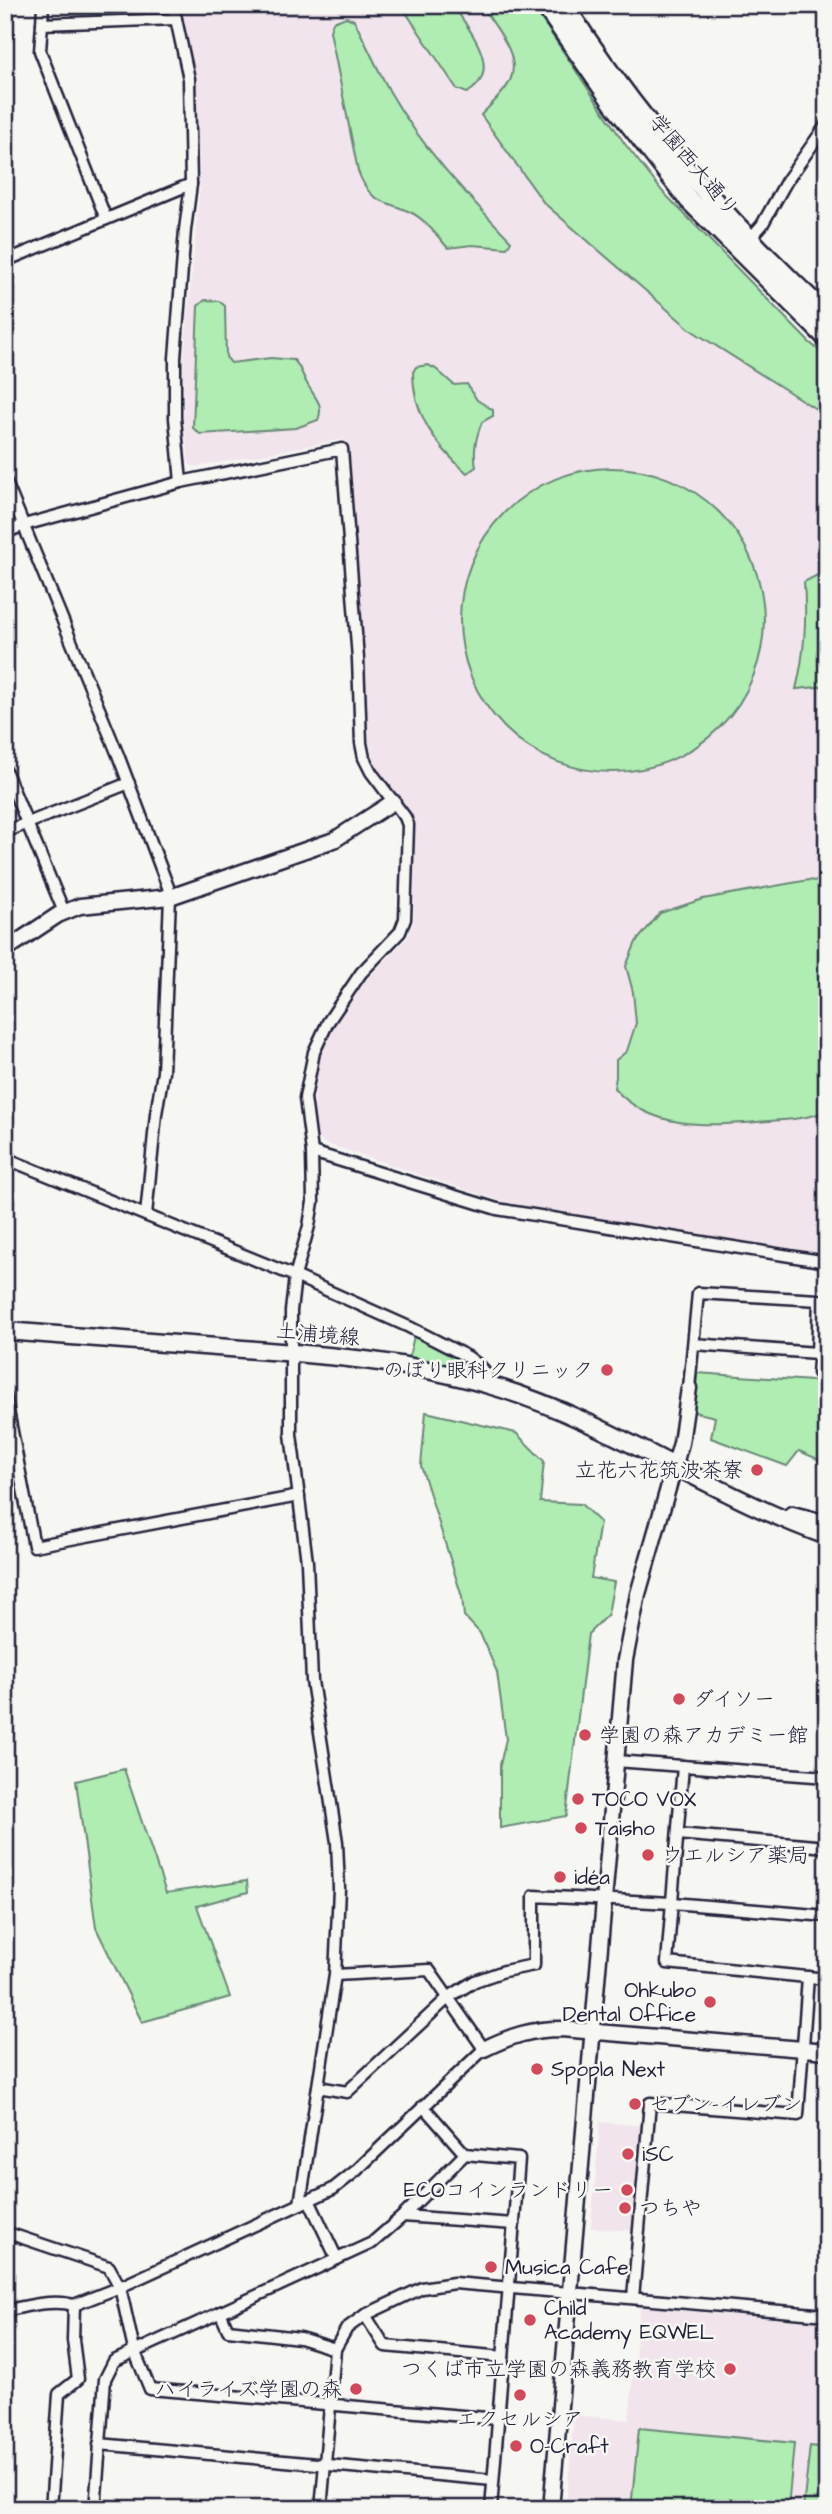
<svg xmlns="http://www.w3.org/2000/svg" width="832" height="2514" font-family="'Architects Daughter','Klee One',sans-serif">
  <rect width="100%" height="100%" fill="#f6f6f2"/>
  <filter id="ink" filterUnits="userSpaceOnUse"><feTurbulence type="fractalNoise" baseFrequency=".0143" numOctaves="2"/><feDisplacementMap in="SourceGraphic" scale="14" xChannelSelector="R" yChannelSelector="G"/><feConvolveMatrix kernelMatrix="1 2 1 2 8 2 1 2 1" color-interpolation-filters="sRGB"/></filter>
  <g filter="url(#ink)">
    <g fill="#f1e4ec">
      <polygon points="180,5 534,5 626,143 664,192 810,341 827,355 827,1257 679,1235 500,1201 324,1143 317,1137 313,1127 316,1074 327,1038 346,1007 368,978 407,938 414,922 415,832 412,815 379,770 372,755 369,741 351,477 349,455 344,439 195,467 189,464 184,420 184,358 200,185 196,78"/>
      <polygon points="600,2122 644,2126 635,2231 591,2228"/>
      <polygon points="640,2307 827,2323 827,2509 566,2509 574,2415 629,2420"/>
    </g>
    <g fill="#b0edb3" stroke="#698877" stroke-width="2">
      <path d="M401,5H453C469,30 505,71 467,93L457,89Z"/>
      <path d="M481,5H532L625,144L663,192L809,342L827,357V416L691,330L544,203L481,115C490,105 504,94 510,81C522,55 494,26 481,5Z"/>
      <path d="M346,17L354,20C366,44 377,68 390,92C422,148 467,195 511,241L507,248L472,245L448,248C438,237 426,220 412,213C384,199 371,206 358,171L330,31L333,22Z"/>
      <path d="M205,300L219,301L225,306L226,357L231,363L271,358L294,360C302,369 303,378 309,387C316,399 324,405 318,420L296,428L200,434L193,428L198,306Z"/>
      <path d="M428,365L436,369L454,385L467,384L477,400L493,410V416L482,422C476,437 473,450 476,467L467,473C436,446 413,414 413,372L416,367Z"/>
      <circle cx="612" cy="620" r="152"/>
      <path d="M827,570V686L796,689C805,653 807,620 804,582Z"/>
      <path d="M809,880L827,883V1111C804,1120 781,1120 757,1122C706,1126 651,1130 614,1088L616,1077V1060L627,1051L636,1023L633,992L626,966L636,942L660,913L703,899Z"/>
      <polygon points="414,1336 463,1358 461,1367 409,1357"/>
      <polygon points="697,1373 827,1382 827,1463 799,1451 787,1466 711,1438 715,1417 694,1412"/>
      <polygon points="426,1412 516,1433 544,1461 540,1502 581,1504 600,1522 591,1578 614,1582 608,1614 588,1634 566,1816 500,1828 500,1765 506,1739 497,1672 480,1633 464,1616 462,1597 421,1466"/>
      <polygon points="124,1769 166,1893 247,1881 248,1892 197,1906 230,1997 142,2022 96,1928 76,1781"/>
      <polygon points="639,2428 794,2443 788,2509 631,2509"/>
      <polygon points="810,2446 827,2448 827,2509 803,2509"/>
    </g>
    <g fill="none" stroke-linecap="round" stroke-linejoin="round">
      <defs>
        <g id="street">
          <polyline points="43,5 42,24 176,19"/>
          <polyline points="173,5 189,79 191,184 185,230 175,358 175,418 181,482"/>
          <polyline points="42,24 40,51 106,219"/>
          <polyline points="747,242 762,225 786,182 827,124"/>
          <polyline points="5,261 191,184"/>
          <polyline points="5,480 118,755 168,887 170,897 163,1072 156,1114 146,1215"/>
          <polyline points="5,533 24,525 181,482 342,449 358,659 361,743 364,758 371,772 405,817 408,825 405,919 400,932 361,973 328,1022 314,1052 305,1098 312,1152 313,1202 309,1226 295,1276 291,1311 291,1434 307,1562 312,1681 337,1842 339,1889 335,1975 300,2204"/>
          <polyline points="5,770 64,912"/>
          <polyline points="5,832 129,783"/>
          <polyline points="312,1152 497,1209 827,1262"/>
          <polyline points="5,1158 295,1276 409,1327 468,1357 481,1367 487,1376 489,1385"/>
          <polyline points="817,1353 819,1361 818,1373"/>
          <polyline points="689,1388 698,1293 819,1300 817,1353 694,1344"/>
          <polyline points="5,1395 34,1546 299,1496"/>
          <polyline points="616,1761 827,1777"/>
          <polyline points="683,1766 667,1963 827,1979"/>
          <polyline points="678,1834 827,1847"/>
          <polyline points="318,2087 347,2092 449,1997 475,1981 504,1971 534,1965 534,1896 672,1903 827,1916"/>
          <polyline points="423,2106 465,2154 519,2159 491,2509"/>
          <polyline points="309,2200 337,2259"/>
          <polyline points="403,2216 465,2154"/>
          <polyline points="5,2232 109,2267 120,2287 134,2350 150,2389 498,2419"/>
          <polyline points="633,2298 650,2103 798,2115 808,1977"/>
          <path d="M5,2311C26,2306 53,2299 74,2305L120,2287L333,2189L357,2170L484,2049L429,1970L335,1975"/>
          <polyline points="220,2312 228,2330 300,2338 335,2349"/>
          <polyline points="365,2315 385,2346 503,2357"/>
          <polyline points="99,2444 493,2480"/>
          <polyline points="96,2506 126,2509"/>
          <polyline points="51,2509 59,2394 78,2379 73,2340 74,2305"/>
          <polyline points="95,2509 105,2379 114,2361 372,2243 403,2216 514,2224"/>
          <polyline points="321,2509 335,2349 347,2328 365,2315 422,2288 454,2283 827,2315"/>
        </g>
        <g id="secondary">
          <polyline points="5,950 58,915 80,906 170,897 334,840 393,802"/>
          <path d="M484,2049C510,2036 532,2029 561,2029L827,2051"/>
          <polyline points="551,2509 625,1660 638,1594 681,1443 689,1388"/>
        </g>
        <g id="primary">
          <path d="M5,1331C84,1337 164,1343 243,1349C326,1355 408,1361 489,1385C608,1419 710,1495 827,1536"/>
          <polyline points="792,1515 827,1524"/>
        </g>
        <g id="highway">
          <polyline points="545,5 616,107 689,200 827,338"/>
          <path d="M564,5C638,121 726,222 827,315"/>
        </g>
      </defs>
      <use href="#street" stroke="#22223b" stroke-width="15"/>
      <use href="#secondary" stroke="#22223b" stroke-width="19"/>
      <use href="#primary" stroke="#22223b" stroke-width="21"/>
      <use href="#highway" stroke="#22223b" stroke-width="23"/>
      <use href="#street" stroke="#f6f6f2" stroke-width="10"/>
      <use href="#secondary" stroke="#f6f6f2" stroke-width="14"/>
      <use href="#primary" stroke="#f6f6f2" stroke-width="16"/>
      <use href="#highway" stroke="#f6f6f2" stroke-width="18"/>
    </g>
  </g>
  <g fill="#d1495b" stroke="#f6f6f2" stroke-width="2.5">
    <circle cx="607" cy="1370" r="7"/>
    <circle cx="757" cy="1470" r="7"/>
    <circle cx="679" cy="1699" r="7"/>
    <circle cx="585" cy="1735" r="7"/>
    <circle cx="578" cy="1799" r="7"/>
    <circle cx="581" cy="1828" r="7"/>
    <circle cx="648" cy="1855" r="7"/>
    <circle cx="560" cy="1877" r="7"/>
    <circle cx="710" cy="2002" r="7"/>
    <circle cx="537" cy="2069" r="7"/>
    <circle cx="635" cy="2104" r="7"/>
    <circle cx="628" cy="2154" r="7"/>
    <circle cx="627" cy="2190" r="7"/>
    <circle cx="625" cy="2208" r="7"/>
    <circle cx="491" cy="2267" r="7"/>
    <circle cx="530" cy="2320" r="7"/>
    <circle cx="730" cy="2369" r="7"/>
    <circle cx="356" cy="2389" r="7"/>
    <circle cx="520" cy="2395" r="7"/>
    <circle cx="516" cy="2446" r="7"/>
  </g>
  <g text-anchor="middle" stroke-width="5" stroke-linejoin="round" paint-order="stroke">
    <g font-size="21" fill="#22223b" stroke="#f6f6f2">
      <text transform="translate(694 165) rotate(50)" y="7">学園西大通り</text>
      <text transform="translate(318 1334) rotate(5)" y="7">土浦境線</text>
    </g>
    <g font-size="21" fill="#22223b" stroke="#f6f6f2" text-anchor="start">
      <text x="593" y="1377" text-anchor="end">のぼり眼科クリニック</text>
      <text x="743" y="1477" text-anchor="end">立花六花筑波茶寮</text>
      <text x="693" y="1706">ダイソー</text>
      <text x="599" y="1742">学園の森アカデミー館</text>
      <text x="592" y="1806">TOCO VOX</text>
      <text x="595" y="1835">Taisho</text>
      <text x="662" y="1862">ウエルシア薬局</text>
      <text x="574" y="1884">idéa</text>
      <text x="696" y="1997" text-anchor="end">Ohkubo<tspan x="696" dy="24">Dental Office</tspan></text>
      <text x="551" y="2076">Spopla Next</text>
      <text x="649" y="2111">セブン-イレブン</text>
      <text x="642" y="2161">iSC</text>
      <text x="613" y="2197" text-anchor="end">ECOコインランドリー</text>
      <text x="639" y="2215">つちや</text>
      <text x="505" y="2274">Musica Cafe</text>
      <text x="544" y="2315">Child<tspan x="544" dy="24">Academy EQWEL</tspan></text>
      <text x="716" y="2376" text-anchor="end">つくば市立学園の森義務教育学校</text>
      <text x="342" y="2396" text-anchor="end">ハイライズ学園の森</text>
      <text x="520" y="2426" text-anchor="middle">エクセルシア</text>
      <text x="530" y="2453">O-Craft</text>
    </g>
  </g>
  <rect width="832" height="2514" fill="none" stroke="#f6f6f2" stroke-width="28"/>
  <rect x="14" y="14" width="804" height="2486" fill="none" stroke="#22223b" stroke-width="2.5" filter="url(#ink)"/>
</svg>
